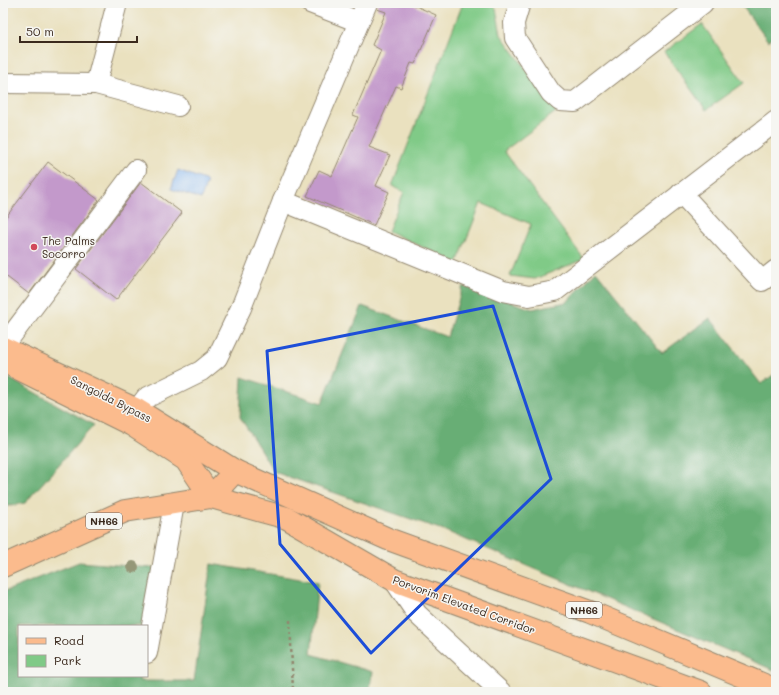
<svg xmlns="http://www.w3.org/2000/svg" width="779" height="695" font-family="Mali,sans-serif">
  <rect width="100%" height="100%" fill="#f6f6f2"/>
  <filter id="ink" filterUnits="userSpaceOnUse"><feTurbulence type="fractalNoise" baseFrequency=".025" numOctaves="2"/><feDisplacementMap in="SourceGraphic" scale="8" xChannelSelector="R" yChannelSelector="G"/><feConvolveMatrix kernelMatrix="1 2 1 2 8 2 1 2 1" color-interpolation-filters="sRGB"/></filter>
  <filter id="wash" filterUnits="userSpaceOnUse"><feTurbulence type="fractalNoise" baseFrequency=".012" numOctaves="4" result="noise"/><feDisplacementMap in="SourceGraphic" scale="16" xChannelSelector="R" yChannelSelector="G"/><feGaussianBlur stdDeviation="0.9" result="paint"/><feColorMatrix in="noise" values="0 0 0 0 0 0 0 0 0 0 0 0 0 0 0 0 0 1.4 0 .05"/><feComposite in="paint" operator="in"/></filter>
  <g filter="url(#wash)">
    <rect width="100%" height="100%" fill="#eae1bf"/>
    <g fill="#80ca87" stroke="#5e7a52">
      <polygon points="463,3 491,3 496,8 501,35 557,111 504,151 584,259 535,279 510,276 531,224 481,203 457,263 388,231 404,192 392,186"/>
      <polygon points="702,24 744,83 706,110 664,52"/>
    </g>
    <g fill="#68ae74" stroke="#526c49">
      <polygon points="740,3 776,3 776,35 768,41"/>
      <polygon points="596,271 662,353 710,318 761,384 776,373 776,671 443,530 274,472 240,417 242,377 322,403 362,306 447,337 463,286 532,309 567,302"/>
      <polygon points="3,375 94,425 25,503 3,507"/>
      <polygon points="79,562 154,568 146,626 19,626 19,676 140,676 139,681 194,681 211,564 318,582 311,654 373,672 369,692 3,692 3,591 9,590"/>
    </g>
    <polygon fill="#85b6f1" stroke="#607088" points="178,170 207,181 201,199 171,189"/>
    <g id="blocks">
      <g fill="#c399cb">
        <polygon points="378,3 409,3 436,15 415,64 411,63 401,88 396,86 369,147 390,155 376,186 389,192 374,225 307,196 319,170 332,176 358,117 353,115 381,50 372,45 386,12 377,9"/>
        <polygon points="48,162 99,200 29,294 3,274 3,221"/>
        <polygon points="141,182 182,213 116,300 76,269"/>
      </g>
    </g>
  </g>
  <g filter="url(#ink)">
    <use href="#blocks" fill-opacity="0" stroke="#92866e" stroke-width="1"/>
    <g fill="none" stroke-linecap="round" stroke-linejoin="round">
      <defs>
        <g id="minor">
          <polyline points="310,3 359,22"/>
          <polyline points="520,3 514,23 515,38 551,93 560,101 575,102 703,3"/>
          <polyline points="3,83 96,84 178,106"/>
          <polyline points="96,84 117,3"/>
          <polyline points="681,193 762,281 776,270"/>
          <polyline points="283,201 503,291 529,296 555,291 776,121"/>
          <polyline points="3,347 136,170"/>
          <polyline points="137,410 146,398 201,371 217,358 241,308 283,201 367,3"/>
          <polyline points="394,580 417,614 501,692"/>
          <polyline points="147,653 174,504"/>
        </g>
        <polyline id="major" points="3,361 132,425 186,460 211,497"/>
        <g id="highway">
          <polyline points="3,348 137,410 235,471 388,539 590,612 776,690"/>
          <polyline points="211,497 287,518 394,580 701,692"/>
          <polyline points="3,566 125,511 211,497 235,471"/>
        </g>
      </defs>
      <use href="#minor" stroke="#92866e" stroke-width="22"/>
      <use href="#major" stroke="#92866e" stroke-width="24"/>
      <use href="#highway" stroke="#92866e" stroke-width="24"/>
      <polyline stroke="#92866e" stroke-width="2.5" stroke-dasharray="3 3" stroke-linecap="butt" points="290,620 293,692"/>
      <use href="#minor" stroke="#fff" stroke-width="20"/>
      <use href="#major" stroke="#fbbb8d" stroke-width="22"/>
      <use href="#highway" stroke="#fbbb8d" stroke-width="22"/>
    </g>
    <circle fill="#959778" cx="133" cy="567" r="6"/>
  </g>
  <path fill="none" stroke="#1d4ed8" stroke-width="3" stroke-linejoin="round" d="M493,306L551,479L371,653L280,544L267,351Z"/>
  <circle fill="#d1495b" stroke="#f6f6f2" stroke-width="1.5" cx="34" cy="247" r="4"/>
  <g text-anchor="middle" stroke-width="3" stroke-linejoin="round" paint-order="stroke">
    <g fill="#f6f6f2" stroke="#73675e" stroke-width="1">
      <rect x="86" y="513" width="36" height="16" rx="3"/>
      <rect x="566" y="602" width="36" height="16" rx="3"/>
    </g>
    <g font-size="10" font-weight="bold" fill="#3b2a1e">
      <text x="104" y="525">NH66</text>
      <text x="584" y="614">NH66</text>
    </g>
    <g font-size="11" fill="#3b2a1e" stroke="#f6f6f2" text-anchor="start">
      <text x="42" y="245">The Palms<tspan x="42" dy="13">Socorro</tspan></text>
    </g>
    <g font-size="11" fill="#3b2a1e" stroke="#f6f6f2">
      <text transform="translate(111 399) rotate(27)" y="4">Sangolda Bypass</text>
      <text transform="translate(464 605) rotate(20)" y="4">Porvorim Elevated Corridor</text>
    </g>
  </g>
  <rect width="779" height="695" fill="none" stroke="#f6f6f2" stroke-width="16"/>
  <rect x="18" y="625" width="130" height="52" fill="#f6f6f2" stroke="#aba49d"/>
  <rect x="26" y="638" width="20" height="6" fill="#fbbb8d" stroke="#aba49d"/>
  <text x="54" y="645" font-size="12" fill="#3b2a1e">Road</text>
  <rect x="26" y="655" width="20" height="12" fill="#80ca87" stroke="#aba49d"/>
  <text x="54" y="665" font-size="12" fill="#3b2a1e">Park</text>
  <path d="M20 36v6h117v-6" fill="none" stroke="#3b2a1e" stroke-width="2"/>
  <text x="26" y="36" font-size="12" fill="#3b2a1e" stroke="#f6f6f2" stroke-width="3" paint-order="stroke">50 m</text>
</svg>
